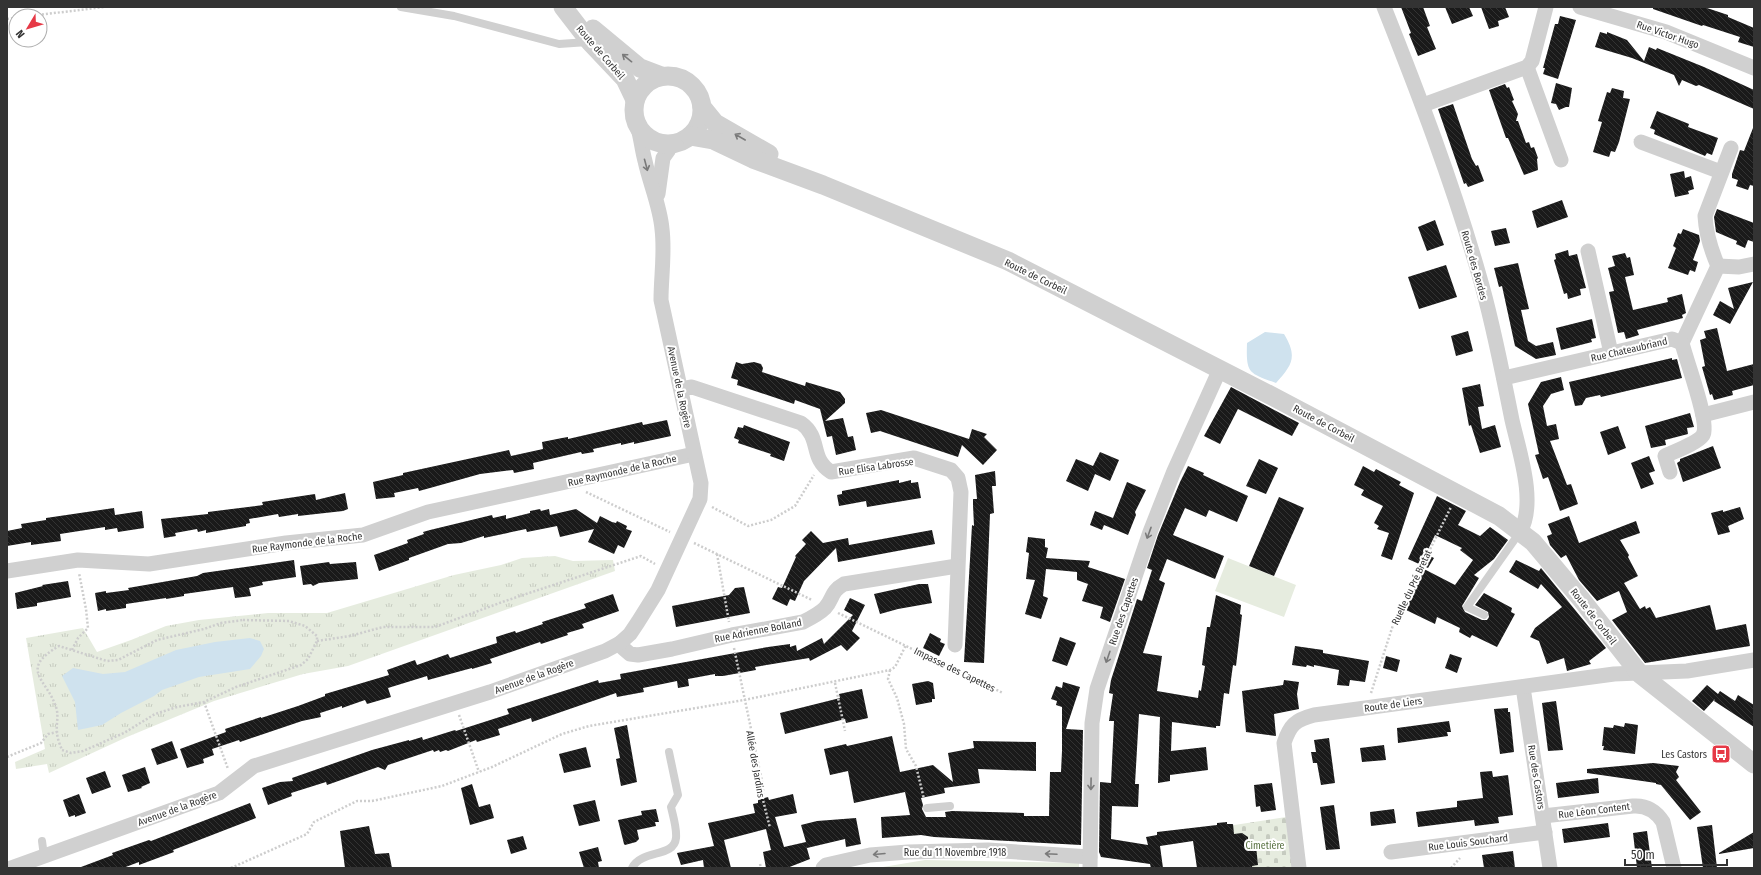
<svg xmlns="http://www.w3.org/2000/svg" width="1761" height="875" font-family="'Fira Sans Condensed',sans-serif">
  <defs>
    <pattern id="cemetery-stones" width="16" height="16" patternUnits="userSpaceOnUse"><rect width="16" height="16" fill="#e6ecdf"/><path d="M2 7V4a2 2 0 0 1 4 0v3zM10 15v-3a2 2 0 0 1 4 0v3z" fill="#c6cbc0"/></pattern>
    <pattern id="park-tufts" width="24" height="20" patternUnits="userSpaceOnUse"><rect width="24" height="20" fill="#e6ecdf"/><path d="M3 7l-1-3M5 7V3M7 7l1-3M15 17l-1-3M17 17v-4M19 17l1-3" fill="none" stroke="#c6cbc0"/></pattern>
    <pattern id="building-back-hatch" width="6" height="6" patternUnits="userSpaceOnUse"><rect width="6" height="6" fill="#1a1a1a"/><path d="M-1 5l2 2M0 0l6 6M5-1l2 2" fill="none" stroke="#333"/></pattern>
  </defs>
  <rect width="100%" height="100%" fill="#fff"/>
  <g fill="#e6ecdf">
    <polygon points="1228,558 1296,585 1284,617 1215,591"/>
    <polygon points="925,860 1079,863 1079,868 877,868"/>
  </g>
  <polygon fill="url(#cemetery-stones)" points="1286,817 1292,868 1213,868 1208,829"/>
  <polygon fill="url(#park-tufts)" points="555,556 573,561 613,560 615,571 348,666 303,674 214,701 127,737 49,773 47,764 16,769 15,762 45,749 26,638 83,628 97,652 131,640 166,626 199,620 268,613 327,613 454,575 501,565 522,558"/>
  <g fill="#cfe2ee">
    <path d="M1265,332L1284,334C1298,357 1292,365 1276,383C1248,373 1246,373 1247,343Z"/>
    <polygon points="250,638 260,641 264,649 261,656 250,669 199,677 162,690 154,696 121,713 102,725 78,730 75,702 62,676 73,668 103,674 125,672 176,650 215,642"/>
  </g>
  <g fill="url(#building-back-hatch)">
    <polygon points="1401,7 1423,7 1430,26 1427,27 1436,49 1418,56 1409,34 1411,33"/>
    <polygon points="1445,7 1469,7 1473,16 1452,24"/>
    <polygon points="1481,7 1505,7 1509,17 1498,21 1499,26 1489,29"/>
    <polygon points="1653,7 1704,7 1728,15 1728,17 1754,28 1754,47 1738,42 1740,37 1703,25 1702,26 1653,9"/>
    <polygon points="1560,16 1576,20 1558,79 1543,74 1545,68 1543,68 1555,24 1558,24"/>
    <polygon points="1600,32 1607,34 1607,32 1627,40 1644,61 1649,47 1656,50 1657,48 1704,67 1754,90 1754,109 1699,85 1696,86 1682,80 1679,86 1674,75 1632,58 1595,47"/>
    <polygon points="1556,83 1572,88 1569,107 1566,107 1559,110 1556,104 1551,103"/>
    <polygon points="1505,84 1507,88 1509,87 1514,100 1512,101 1518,114 1516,121 1518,121 1526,143 1529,142 1531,148 1534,147 1538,158 1537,159 1538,170 1524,175 1508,138 1506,138 1489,90"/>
    <polygon points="1612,88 1624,91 1623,98 1630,99 1619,142 1615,152 1611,151 1609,157 1593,152 1602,122 1598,121 1601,111 1607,92 1610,93"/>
    <polygon points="1453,104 1472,159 1476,166 1478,165 1484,181 1468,187 1466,183 1464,184 1438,109"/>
    <polygon points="1657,111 1689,124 1688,127 1718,138 1712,155 1707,153 1705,156 1654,134 1655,130 1650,128"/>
    <polygon points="1753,128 1754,128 1754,186 1750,185 1748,190 1736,186 1738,180 1732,178 1732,174 1740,150 1744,151"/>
    <polygon points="1684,171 1685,178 1691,176 1694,189 1688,191 1689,194 1675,197 1670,174"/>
    <polygon points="1562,200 1568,217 1537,228 1532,211"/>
    <polygon points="1717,209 1754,223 1754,242 1748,240 1745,248 1736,244 1737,241 1716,232 1714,217"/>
    <polygon points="1435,220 1444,245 1427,251 1418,227"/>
    <polygon points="1506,228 1510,243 1495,246 1491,231"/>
    <polygon points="1683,229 1699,235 1700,241 1693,260 1698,262 1695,272 1690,270 1688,275 1668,268 1676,248 1673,246 1678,233 1681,234"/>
    <polygon points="1568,250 1569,256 1577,254 1586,288 1580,289 1581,295 1568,299 1567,293 1564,294 1554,260 1556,259 1555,254"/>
    <polygon points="1625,253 1627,258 1630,257 1634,275 1625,277 1633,310 1668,302 1667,298 1682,294 1686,313 1682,315 1683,318 1637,330 1639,335 1626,339 1624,332 1618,333 1609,292 1614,291 1608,268 1615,266 1612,256"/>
    <polygon points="1518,263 1529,309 1521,310 1528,341 1536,346 1553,342 1556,355 1536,359 1515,346 1502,286 1499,287 1494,268"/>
    <polygon points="1446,265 1457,297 1419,309 1408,277"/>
    <polygon points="1753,282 1730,324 1713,315 1720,301 1734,309 1728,288"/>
    <polygon points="1592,319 1596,338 1591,339 1592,342 1561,350 1556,328"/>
    <polygon points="1717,328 1727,371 1754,364 1754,385 1732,391 1733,395 1714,400 1712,394 1710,395 1702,367 1705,366 1700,340 1706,338 1704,331"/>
    <polygon points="1468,331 1473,351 1456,356 1451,336"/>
    <polygon points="1672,358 1672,360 1677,359 1682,378 1601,397 1600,395 1586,398 1582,405 1575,406 1569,382"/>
    <polygon points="736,362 742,364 754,362 761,364 763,368 762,372 805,386 806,382 840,392 845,399 845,403 825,421 843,418 848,437 853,436 856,450 836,455 832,436 827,437 820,409 795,400 794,404 737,385 738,380 731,378"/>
    <polygon points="1561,377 1564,390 1551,394 1543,406 1547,426 1556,424 1559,439 1550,441 1567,485 1571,484 1578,504 1560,511 1548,477 1543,479 1535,455 1539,454 1528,404 1541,382"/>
    <polygon points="1480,384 1484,406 1478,407 1482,429 1495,425 1501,447 1480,453 1471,425 1469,426 1462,388"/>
    <polygon points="1231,387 1299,423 1292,436 1238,409 1220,444 1204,436"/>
    <polygon points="881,410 969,439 972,429 987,434 984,437 997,450 983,465 962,445 958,457 880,431 871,433 866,413"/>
    <polygon points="1690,413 1694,427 1687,428 1688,434 1665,440 1666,445 1651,448 1645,426"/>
    <polygon points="667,420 671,436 634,444 634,442 621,445 621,443 593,449 594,452 582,454 581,452 533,463 534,469 514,473 513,470 480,474 430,488 419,491 418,488 394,493 395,497 376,499 373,482 403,475 403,473 509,450 511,456 543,449 542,442 562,438 568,437 568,439 642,422 643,425"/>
    <polygon points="744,425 790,442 784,461 770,456 771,454 738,443 739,440 734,438 738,427 743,428"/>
    <polygon points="1618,426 1626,448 1608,455 1600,432"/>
    <polygon points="1713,446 1721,468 1683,482 1677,463 1680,461 1680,459"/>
    <polygon points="1100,452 1119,460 1110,481 1095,474 1088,491 1066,481 1076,459 1093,466"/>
    <polygon points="1649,456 1655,471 1649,473 1654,484 1641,489 1631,463"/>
    <polygon points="1259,459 1278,468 1266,494 1246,486"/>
    <polygon points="1188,466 1204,473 1203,475 1248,496 1237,522 1209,510 1206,517 1185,508 1173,535 1224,556 1215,579 1167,559 1159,580 1165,583 1143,653 1162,656 1157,691 1198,698 1199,690 1201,691 1205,666 1202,665 1207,627 1210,627 1216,595 1241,605 1240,614 1242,615 1236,666 1233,665 1229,694 1224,693 1220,726 1216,726 1216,728 1172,722 1171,751 1206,747 1208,770 1170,775 1170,781 1158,783 1160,717 1139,714 1135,784 1139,784 1138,807 1112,806 1111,839 1148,845 1146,837 1157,835 1157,832 1217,825 1217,823 1227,822 1227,824 1233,824 1234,834 1242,833 1248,837 1248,847 1256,846 1258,865 1252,866 1252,868 1197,868 1193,841 1160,846 1163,868 1151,868 1150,864 1101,857 1099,852 1100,782 1111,783 1114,721 1109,721 1113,694 1109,693 1111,680 1137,599 1142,601 1152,570 1147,568 1158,535 1180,482"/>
    <polygon points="1363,466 1374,472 1376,469 1401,482 1399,485 1414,493 1392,560 1381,556 1389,533 1377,529 1379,526 1374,523 1383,506 1361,495 1364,490 1354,485"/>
    <polygon points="995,471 996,486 992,486 994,513 990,514 984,663 964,662 972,525 974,526 973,505 973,499 977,499 975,475"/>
    <polygon points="899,480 899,483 911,480 911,483 918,482 921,498 867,507 866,501 839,506 837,495 842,494 842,491"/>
    <polygon points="1127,482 1146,490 1135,512 1136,515 1128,535 1104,525 1102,530 1090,525 1095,511 1113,518"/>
    <polygon points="345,493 348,509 343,511 298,516 298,514 279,517 278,514 249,519 250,523 246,524 246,526 206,533 206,530 198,532 197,529 175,533 176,536 164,538 161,519 208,514 208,512 263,505 262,502 315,494 316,500"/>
    <polygon points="1437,496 1466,511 1458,525 1480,536 1490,527 1508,540 1494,559 1474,575 1479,578 1462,606 1465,612 1482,620 1487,620 1489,617 1488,612 1475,605 1484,593 1512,608 1511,612 1515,614 1497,647 1472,635 1470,638 1459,632 1460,628 1437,617 1435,624 1404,609 1424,569 1455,585 1473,560 1460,550 1462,548 1435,535 1426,554 1434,558 1428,568 1408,559"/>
    <polygon points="1279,497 1304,508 1274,576 1249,566"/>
    <polygon points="1740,507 1744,519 1728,526 1730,532 1718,535 1711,513 1723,510 1723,512"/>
    <polygon points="114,508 115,515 142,511 144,528 118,532 117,528 105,530 105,527 60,534 61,541 31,545 31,542 7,546 7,531 22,528 21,524 46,520 46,518"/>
    <polygon points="540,509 541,511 549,509 550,515 576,509 597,523 600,516 612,522 616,523 617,521 627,526 626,529 632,531 624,548 618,545 614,554 588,542 594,529 560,537 557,526 527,532 526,529 484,538 484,536 461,543 448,544 409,558 409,560 379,571 374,555 408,543 407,540 424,534 423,532 430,530 492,515 493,518 506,515 506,519 530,513 530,511"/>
    <polygon points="1569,516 1579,543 1636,521 1640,533 1620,540 1629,555 1628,557 1638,576 1624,583 1640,609 1645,606 1646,609 1650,607 1656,618 1710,605 1716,630 1746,624 1750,646 1645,663 1612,620 1627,612 1619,591 1597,601 1579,580 1566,555 1561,558 1550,545 1547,536 1552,534 1548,524"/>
    <polygon points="932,530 935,544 838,562 836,548 804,581 795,601 790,599 787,606 772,599 778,587 782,588 796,557 795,556 806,544 802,540 811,531 823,543 848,538 849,545"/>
    <polygon points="1028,537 1045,539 1045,547 1048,548 1046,558 1090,561 1088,567 1125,579 1110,622 1100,618 1103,607 1082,601 1088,584 1077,580 1077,572 1046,569 1043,596 1048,598 1041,619 1025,614 1035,580 1026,579 1029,553 1026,552"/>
    <polygon points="294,560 296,577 262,582 263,585 249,588 251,596 235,598 233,587 184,594 184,596 166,599 166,598 126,604 126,608 106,611 106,609 98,611 95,593 106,591 106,593 129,590 128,588 197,576 203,573"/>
    <polygon points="1516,560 1539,571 1541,568 1606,648 1589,661 1591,664 1567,671 1564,658 1547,664 1539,641 1530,637 1535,628 1562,607 1541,584 1538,589 1509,572"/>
    <polygon points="329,562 330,564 356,562 358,579 319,583 313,586 311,584 303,585 300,566"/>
    <polygon points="68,581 71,597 37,603 37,606 17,609 15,593 43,586 42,585"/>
    <polygon points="919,584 928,584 932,603 898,609 880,614 874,594"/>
    <polygon points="744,587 750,613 676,627 672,606 729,595 735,588"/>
    <polygon points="613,594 619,611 582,624 584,628 567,633 568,635 541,644 540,642 490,659 492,663 472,669 472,668 428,680 427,676 388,688 391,697 367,704 365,700 342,708 342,706 320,713 321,717 302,721 240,742 239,740 212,749 214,755 203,759 204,763 187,768 180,749 226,732 225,729 261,717 261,718 298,706 325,696 325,694 389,675 387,670 415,660 417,665 448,654 450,658 497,643 496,637 515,631 516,633 543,624 542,622 586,608 584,604"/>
    <polygon points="850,598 865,605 852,631 860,638 847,651 841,645 810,661 809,658 755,667 756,670 723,676 715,676 715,674 688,679 689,686 678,688 677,681 643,688 644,692 617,697 616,693 532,722 531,718 498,729 500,735 477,742 476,740 448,751 446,750 440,752 439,750 434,752 433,750 388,765 385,770 378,767 327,785 326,782 291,793 292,796 268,805 262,788 280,782 293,781 292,778 372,750 409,740 409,741 422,737 423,740 455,730 456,731 509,714 507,709 598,680 599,683 621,679 620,674 768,647 790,644 790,647 796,645 797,651 822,638 824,644 853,615 844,610"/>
    <polygon points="930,633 941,639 940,642 945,644 939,656 923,648"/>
    <polygon points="1060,637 1076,643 1067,666 1052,661"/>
    <polygon points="1295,646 1323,650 1323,653 1369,661 1365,682 1350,680 1349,686 1337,685 1339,670 1314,665 1314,667 1307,665 1306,667 1292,665"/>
    <polygon points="1450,654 1462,658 1457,673 1445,668"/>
    <polygon points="1386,656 1400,660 1397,672 1383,668"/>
    <polygon points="1284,680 1299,682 1297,694 1299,709 1274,714 1276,736 1246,732 1242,691 1283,685"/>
    <polygon points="928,681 933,683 935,699 932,699 932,702 916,705 912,684"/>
    <polygon points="1063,682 1080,687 1066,729 1083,730 1081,845 934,837 921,835 882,838 881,817 910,815 905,792 854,803 848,771 830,775 824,749 846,744 847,746 892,736 900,772 933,765 953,782 948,753 974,748 973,741 1036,742 1036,771 978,769 980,783 944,788 945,793 921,798 923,805 922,809 926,817 946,817 945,812 952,811 1024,813 1024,816 1049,816 1050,772 1061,772 1062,751 1062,707 1056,705 1057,701 1051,699 1056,686 1062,688"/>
    <polygon points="1707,685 1718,694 1720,691 1735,701 1738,695 1754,705 1754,727 1714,701 1715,699 1704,711 1692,701"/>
    <polygon points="862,689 868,718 846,723 845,719 785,734 780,713 840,698 839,694"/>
    <polygon points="1556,701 1563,750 1548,751 1542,703"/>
    <polygon points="1508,708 1508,712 1510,712 1514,752 1500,754 1494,709"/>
    <polygon points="1449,721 1451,732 1447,732 1448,736 1398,743 1397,728"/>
    <polygon points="1625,723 1638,725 1635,754 1603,750 1604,746 1602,746 1604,727 1613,728 1614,725 1624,727"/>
    <polygon points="627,725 637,782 621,786 616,759 620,758 614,728"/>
    <polygon points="1329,738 1335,783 1321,785 1317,763 1313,763 1311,752 1316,752 1314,740"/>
    <polygon points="172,741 178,758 157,765 151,749"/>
    <polygon points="1384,745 1386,760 1362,762 1360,748"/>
    <polygon points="586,747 591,767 564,773 559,754"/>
    <polygon points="1653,763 1679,766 1676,772 1679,777 1676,780 1701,812 1690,820 1661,785 1656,784 1656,783 1587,773 1587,769"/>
    <polygon points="145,767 150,783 141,787 142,788 128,792 122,775"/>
    <polygon points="105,771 111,787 92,794 86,778"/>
    <polygon points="1492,771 1493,777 1508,775 1513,815 1498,817 1499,823 1475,826 1474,820 1418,827 1416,812 1457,807 1457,801 1483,798 1480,772"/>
    <polygon points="1598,778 1599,793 1558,798 1556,783"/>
    <polygon points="1272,783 1276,810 1261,812 1260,806 1256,807 1254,785"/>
    <polygon points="472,784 479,807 490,804 494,818 470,825 461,788"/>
    <polygon points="79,794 86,813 75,817 75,815 69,817 63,800"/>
    <polygon points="793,794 797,813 775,817 784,847 806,842 801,825 817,821 856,818 861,844 846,847 845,839 807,848 806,845 810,859 787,868 766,868 763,852 771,850 766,829 724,840 731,868 704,868 703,860 681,865 677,853 714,846 708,823 755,813 753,804 758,803 758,800 768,797 769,800"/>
    <polygon points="595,800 600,821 579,826 573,805"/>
    <polygon points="250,803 256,818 194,842 173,850 174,852 139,865 139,862 123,868 82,868 81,867 113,855 112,853 149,840 151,841"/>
    <polygon points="1334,805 1340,849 1326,850 1320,807"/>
    <polygon points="656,809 659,822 655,822 656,826 637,830 639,839 636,842 625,845 624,844 618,820 642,815 641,811"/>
    <polygon points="1394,809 1396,823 1371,826 1370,812"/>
    <polygon points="1608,823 1610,837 1564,843 1562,829"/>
    <polygon points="1712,825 1717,868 1703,868 1697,827"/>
    <polygon points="369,826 375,854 389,853 392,868 345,868 340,831"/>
    <polygon points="1647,831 1652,868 1637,868 1633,833"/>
    <polygon points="1754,832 1754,848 1719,854 1719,853"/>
    <polygon points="523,836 527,849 511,854 507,840"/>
    <polygon points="598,847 602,861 598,862 599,868 584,868 579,852"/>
    <polygon points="1513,851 1515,868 1484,868 1482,855"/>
  </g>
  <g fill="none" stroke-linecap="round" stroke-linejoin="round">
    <g stroke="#cdcdcd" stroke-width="2.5" stroke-dasharray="2 2" stroke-linecap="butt">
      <polyline points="30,16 104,7"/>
      <polyline points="7,19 16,18"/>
      <polyline points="586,492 670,532"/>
      <polyline points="712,507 748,526 771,520 795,506 814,475"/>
      <polyline points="694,543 812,600"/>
      <polyline points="717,554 729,622"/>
      <polyline points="838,613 1003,693"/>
      <path d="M243,620L289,621L305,626L317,636V641L308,659L301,665L236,687L204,702L177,707L155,714L124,733L83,751L71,753L62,750C60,745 57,738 57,732C56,724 59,715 56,707C47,679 18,670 59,646L107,661L118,660L157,640L204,629L221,623Z"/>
      <polyline points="317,641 350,636 383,627 435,627 505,601 641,556 655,564"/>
      <polyline points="734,648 763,786 763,800 770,828"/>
      <polyline points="72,650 78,638 88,628 86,609 79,573"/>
      <polyline points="890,670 888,679 897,698 904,724 906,749 916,766 924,799"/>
      <polyline points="835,683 845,731"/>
      <polyline points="1371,693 1394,622 1451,507"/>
      <polyline points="204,702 228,769"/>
      <polyline points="459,715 479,772"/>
      <polyline points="7,757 41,743 48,734 57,732"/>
      <polyline points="760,864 761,868"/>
      <polyline points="231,868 307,834 314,822 357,801 372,801 442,786 492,767 562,734 589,726 744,700 890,670 895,667 906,645"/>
      <polyline points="1451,868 1460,858"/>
    </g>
    <g stroke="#d0d0d0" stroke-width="8">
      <polyline points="401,7 454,16 559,44 588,42"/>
      <polyline points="1484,615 1467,607 1520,532"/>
      <polyline points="927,808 950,806"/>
      <polyline points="42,841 44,856"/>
      <path d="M632,868C642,849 674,858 676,838C677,828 673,816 671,807L678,795L669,752"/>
    </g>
    <g stroke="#d0d0d0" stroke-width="15">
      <path d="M1384,7C1419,95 1453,184 1479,275C1493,322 1502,371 1512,420C1519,451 1537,503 1520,532"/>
      <polyline points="1580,7 1666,32 1754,68"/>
      <polyline points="1527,67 1561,160"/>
      <polyline points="1423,105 1527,67 1532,61 1546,7"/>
      <polyline points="1641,142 1721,172"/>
      <polyline points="658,194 663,158 668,151 671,144"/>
      <polyline points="1588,251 1611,353"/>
      <path d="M1718,266C1711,250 1706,233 1705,216L1731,148"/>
      <polyline points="1504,378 1672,339 1682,343 1718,266 1739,267 1754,264"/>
      <path d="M681,389L692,387L801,423C822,438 809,458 831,472L914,458L951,470L958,478L961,492L955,645"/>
      <polyline points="1703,415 1754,402"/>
      <path d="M1670,472L1665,456C1673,452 1698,443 1703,435C1710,423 1686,360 1682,343"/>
      <polyline points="7,571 78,560 149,564 286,543 363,535 428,512 694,454"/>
      <path d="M620,643L623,648L630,654L638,655L672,649L732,635L803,622C811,618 819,614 825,608C834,598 830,592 844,584L957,566"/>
      <polyline points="1523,687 1550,868"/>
      <path d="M1543,816L1633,806C1646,805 1656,811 1663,822L1674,868"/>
      <polyline points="1391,852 1545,832"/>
      <path d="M11,868L219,793L254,766L490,692L605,651L620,643L630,634L638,622L658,590L700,499L701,483L661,300C661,277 665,253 662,229C660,206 650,184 645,161C642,150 641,139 638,128"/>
      <polyline points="823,868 826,865 870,855 908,852 988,850 1090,857"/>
      <polyline points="1090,868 1092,723 1097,689 1150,532 1174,471 1220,369"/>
      <path d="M1299,868L1284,743C1290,725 1295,720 1314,715L1614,674L1687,671L1754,660"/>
    </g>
    <g stroke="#d0d0d0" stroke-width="19">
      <polyline points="563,7 590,42 625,79 635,100"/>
      <polyline points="593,29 640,68 661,76"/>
      <circle cx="668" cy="110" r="34"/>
      <polyline points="702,107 715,123 769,154"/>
      <polyline points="690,136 713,140 753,159 823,185 1008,261 1268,394 1499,516 1533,542 1581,599 1640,674 1754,764"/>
    </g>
  </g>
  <defs><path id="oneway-shaft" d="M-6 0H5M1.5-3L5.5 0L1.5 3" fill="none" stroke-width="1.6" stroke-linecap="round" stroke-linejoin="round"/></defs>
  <g stroke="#7a7a7a">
    <use href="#oneway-shaft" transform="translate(627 58) rotate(-141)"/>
    <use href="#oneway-shaft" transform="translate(740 137) rotate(-150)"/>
    <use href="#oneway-shaft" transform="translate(646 165) rotate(75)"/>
    <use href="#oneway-shaft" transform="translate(1149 533) rotate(110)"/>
    <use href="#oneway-shaft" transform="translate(1108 657) rotate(109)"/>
    <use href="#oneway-shaft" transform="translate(1091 784) rotate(91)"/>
    <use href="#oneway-shaft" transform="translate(879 854) rotate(175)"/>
    <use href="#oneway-shaft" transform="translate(1051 854) rotate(-177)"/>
  </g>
  <defs>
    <symbol id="bus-square" viewBox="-11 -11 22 22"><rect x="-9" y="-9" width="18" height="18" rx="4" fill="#e63946" stroke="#fff"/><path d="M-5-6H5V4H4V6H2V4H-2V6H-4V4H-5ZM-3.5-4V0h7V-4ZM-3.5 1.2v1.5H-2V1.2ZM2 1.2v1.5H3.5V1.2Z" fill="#fff"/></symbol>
  </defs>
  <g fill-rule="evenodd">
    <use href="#bus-square" x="1710" y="743" width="22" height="22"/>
  </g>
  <g text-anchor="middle" stroke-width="4" stroke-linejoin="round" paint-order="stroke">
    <g font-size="10" fill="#333" stroke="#fff">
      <text transform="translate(1668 34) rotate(19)" y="4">Rue Victor Hugo</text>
      <text transform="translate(601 52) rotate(49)" y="4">Route de Corbeil</text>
      <text transform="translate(1475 265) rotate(74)" y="4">Route des Bordes</text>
      <text transform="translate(1036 276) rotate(26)" y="4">Route de Corbeil</text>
      <text transform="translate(1629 349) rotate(-13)" y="4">Rue Chateaubriand</text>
      <text transform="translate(680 387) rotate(78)" y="4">Avenue de la Rogère</text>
      <text transform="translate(1324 423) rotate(28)" y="4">Route de Corbeil</text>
      <text transform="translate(876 466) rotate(-8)" y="4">Rue Elisa Labrosse</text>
      <text transform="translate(622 470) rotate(-13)" y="4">Rue Raymonde de la Roche</text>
      <text transform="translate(307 542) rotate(-7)" y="4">Rue Raymonde de la Roche</text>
      <text transform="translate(1411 587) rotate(-65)" y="4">Ruelle du Pré Bretat</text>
      <text transform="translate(1123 611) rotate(-71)" y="4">Rue des Capettes</text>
      <text transform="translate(1594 616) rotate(52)" y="4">Route de Corbeil</text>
      <text transform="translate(758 630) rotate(-11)" y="4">Rue Adrienne Bolland</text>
      <text transform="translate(955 669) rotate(26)" y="4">Impasse des Capettes</text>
      <text transform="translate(534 676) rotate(-20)" y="4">Avenue de la Rogère</text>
      <text transform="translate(1393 704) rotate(-8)" y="4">Route de Liers</text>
      <text transform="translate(756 764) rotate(80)" y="4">Allée des Jardins</text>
      <text transform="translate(1537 777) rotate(81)" y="4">Rue des Castors</text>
      <text transform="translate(177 808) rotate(-20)" y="4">Avenue de la Rogère</text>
      <text transform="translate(1594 810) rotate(-7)" y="4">Rue Léon Content</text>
      <text transform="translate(1468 842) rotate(-7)" y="4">Rue Louis Souchard</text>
      <text x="955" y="856">Rue du 11 Novembre 1918</text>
    </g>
    <g font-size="10" fill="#333" stroke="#fff" text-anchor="end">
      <text x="1707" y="758">Les Castors</text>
    </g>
    <g font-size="10" fill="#56703f" stroke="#fff">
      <text x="1265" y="849">Cimetière</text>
    </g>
  </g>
  <rect width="1761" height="875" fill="none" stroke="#333333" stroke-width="16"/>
  <g transform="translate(28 28) rotate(232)"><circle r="19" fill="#ffffff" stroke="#adadad"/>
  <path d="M0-3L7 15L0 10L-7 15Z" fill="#e63946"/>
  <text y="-6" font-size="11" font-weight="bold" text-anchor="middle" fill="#333333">N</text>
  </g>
  <path d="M1625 859v6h102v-6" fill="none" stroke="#333333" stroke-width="2"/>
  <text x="1631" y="859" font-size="12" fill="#333333" stroke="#ffffff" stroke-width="3" paint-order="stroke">50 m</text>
</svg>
